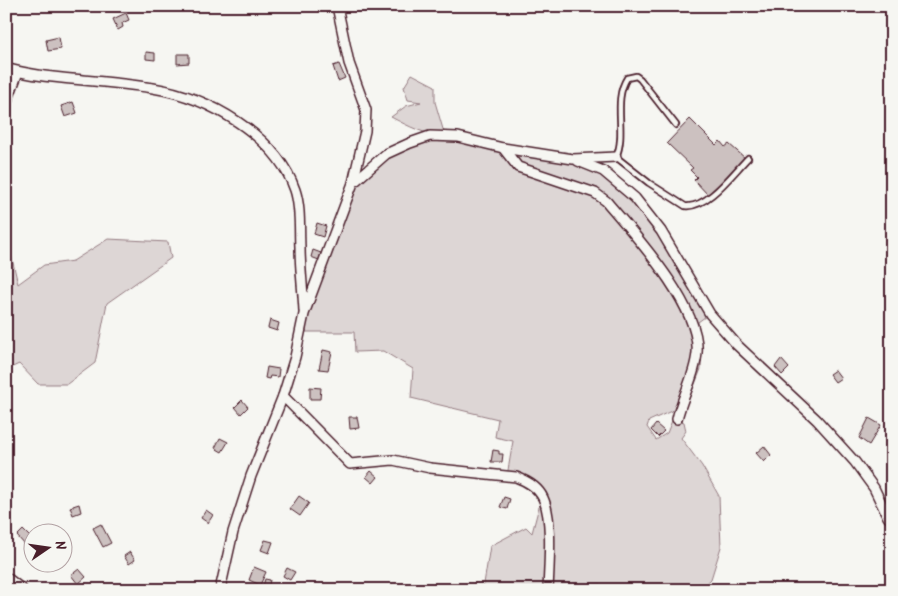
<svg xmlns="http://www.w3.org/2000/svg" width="898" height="596" font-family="Kalam,sans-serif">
  <rect width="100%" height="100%" fill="#f6f6f2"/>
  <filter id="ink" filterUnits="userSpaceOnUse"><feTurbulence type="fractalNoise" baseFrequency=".02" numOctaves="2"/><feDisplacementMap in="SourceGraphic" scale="10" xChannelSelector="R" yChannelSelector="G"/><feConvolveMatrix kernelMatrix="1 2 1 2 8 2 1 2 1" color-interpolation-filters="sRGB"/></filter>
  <g filter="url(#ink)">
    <g fill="#ddd6d5" stroke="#947a80">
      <path d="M412,74L435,86V102L445,136C423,134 410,127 391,117L406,106L421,102L408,100L404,87Z"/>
      <polygon points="451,139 562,159 602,171 634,198 660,231 709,314 698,322 702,346 701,369 687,404 649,421 647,427 656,440 667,433 673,418 684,422 686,431 681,438 702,466 719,496 721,547 711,579 700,590 605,590 600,584 574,585 573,590 483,590 490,546 526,527 532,533 541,499 527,484 507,476 513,441 495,437 498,419 411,398 413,369 383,351 355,352 354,332 306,332 307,316 354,187 381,159 406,144"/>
      <polygon points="108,239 168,242 171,258 107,303 95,363 67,384 38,384 19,364 6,370 6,251 10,250 18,284 44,265 73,261"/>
    </g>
    <g fill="#ccc1c0" stroke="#4a1f2b">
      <polygon points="126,13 129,20 122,23 123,27 118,30 113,19"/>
      <polygon points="59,37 61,49 48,51 46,40"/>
      <polygon points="146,52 155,53 155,60 146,59"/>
      <polygon points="177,54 189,54 189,63 177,64"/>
      <polygon points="339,64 345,78 338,81 333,66"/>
      <polygon points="73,102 77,113 65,117 61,106"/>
      <polygon points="690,119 716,145 720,141 725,147 729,144 745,158 709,196 694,180 697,177 690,170 693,168 667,143"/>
      <polygon points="317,223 326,226 323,237 314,234"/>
      <polygon points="313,250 321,253 319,260 311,257"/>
      <polygon points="270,320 279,323 277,331 268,328"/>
      <polygon points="323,350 332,352 328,370 319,369"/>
      <polygon points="781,359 789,368 782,375 775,367"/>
      <polygon points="267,367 279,369 278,377 270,376 269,379 265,378"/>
      <polygon points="835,370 841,378 835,382 829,374"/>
      <polygon points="310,387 321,388 320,399 310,399"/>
      <polygon points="242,400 248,407 241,414 235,407"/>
      <polygon points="349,417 357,417 359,428 350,429"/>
      <polygon points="869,418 881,425 869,445 859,438"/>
      <polygon points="656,424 664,431 658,437 651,430"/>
      <polygon points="220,438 228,442 222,452 215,448"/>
      <polygon points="764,446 771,455 764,462 756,453"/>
      <polygon points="493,450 499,451 499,454 503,454 502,462 491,462"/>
      <polygon points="371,471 378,477 373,483 366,477"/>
      <polygon points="299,496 309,503 300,516 290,509"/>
      <polygon points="504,497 510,499 507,509 500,507"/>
      <polygon points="79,504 81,512 73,515 70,507"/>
      <polygon points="206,510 213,515 208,523 201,518"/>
      <polygon points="101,524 111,543 103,547 93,528"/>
      <polygon points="23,530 32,539 26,546 17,536"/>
      <polygon points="265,540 273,542 269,553 261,550"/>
      <polygon points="130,552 135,560 129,564 124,556"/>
      <polygon points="254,567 266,572 260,585 249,580"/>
      <polygon points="287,568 295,572 290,580 283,576"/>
      <polygon points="79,569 86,577 78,584 71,575"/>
      <polygon points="265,579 270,580 268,590 262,590"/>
    </g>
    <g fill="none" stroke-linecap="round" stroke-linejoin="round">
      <defs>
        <path id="service" d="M676,125L640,79L636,76L627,78C612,101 627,133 616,157L649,183L685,206C707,209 733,173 748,158"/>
        <g id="minor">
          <polyline points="337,6 349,63 366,110 365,131 353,183"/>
          <path d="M6,68C24,74 43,76 62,78C92,81 123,83 153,88C208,97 276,135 295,190C301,208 299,228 300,247C300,268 303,290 304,311"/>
          <polyline points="6,105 18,72"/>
          <path d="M503,148L518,167L595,193L606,201C635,235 701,307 697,353C695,376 682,397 677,419"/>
          <polyline points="578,161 603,171 635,198 661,231 710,314 737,345 817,420 855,462 874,488 888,517 892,521"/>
          <path d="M283,396L350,464L393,460L430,468L516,477C527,481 538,487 543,498C553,519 549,565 548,590"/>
          <polyline points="6,577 23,590"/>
          <polyline points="220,590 233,532 251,476 283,396 295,357 304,314 353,183 386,154 410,143 430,136 458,137 503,148 573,159 616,157"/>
        </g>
      </defs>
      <use href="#service" stroke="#4a1f2b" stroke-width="8"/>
      <use href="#minor" stroke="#4a1f2b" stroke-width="12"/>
      <use href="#service" stroke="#f6f6f2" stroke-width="4.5"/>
      <use href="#minor" stroke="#f6f6f2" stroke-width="9"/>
    </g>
  </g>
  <rect width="898" height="596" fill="none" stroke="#f6f6f2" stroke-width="25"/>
  <rect x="12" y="12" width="873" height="571" fill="none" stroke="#4a1f2b" stroke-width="2" filter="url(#ink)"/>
  <g transform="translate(48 548) rotate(77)"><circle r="24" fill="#f6f6f2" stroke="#b1a0a2"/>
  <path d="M0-4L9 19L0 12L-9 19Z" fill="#4a1f2b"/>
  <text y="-8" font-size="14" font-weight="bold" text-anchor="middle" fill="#4a1f2b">N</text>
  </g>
</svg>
